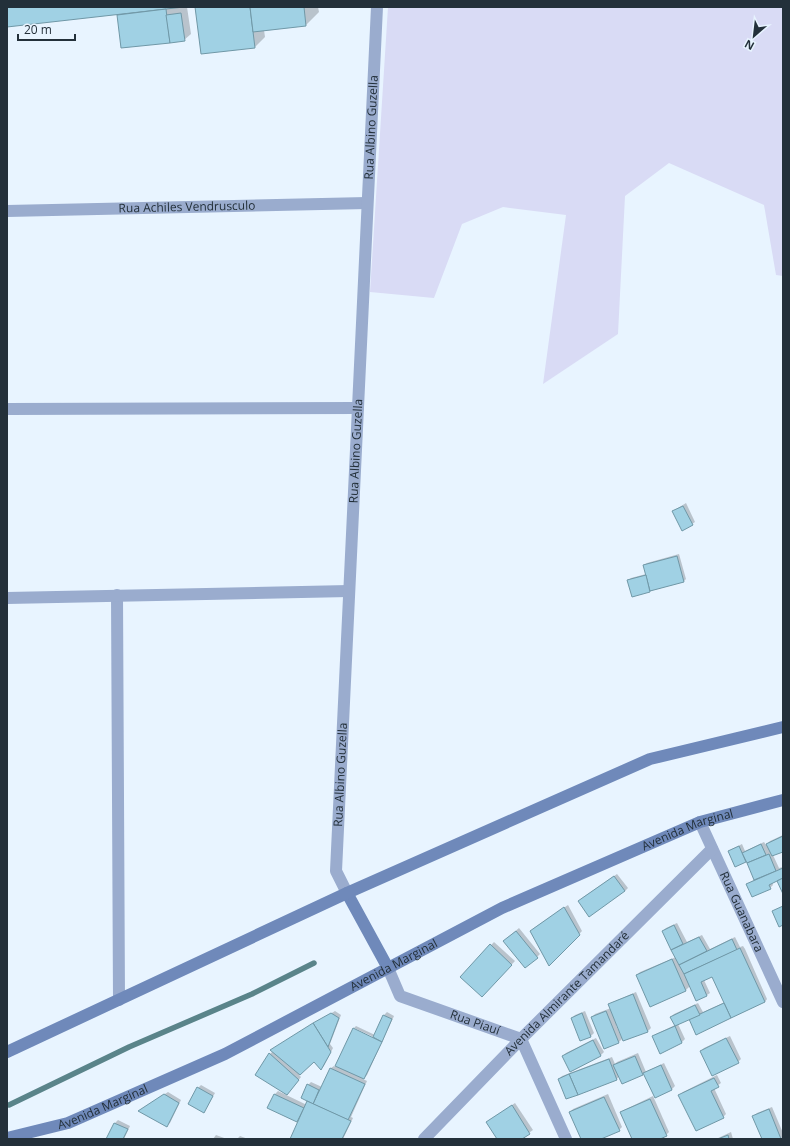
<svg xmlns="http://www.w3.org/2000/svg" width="790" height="1146" font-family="'Open Sans',sans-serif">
  <rect width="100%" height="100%" fill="#e8f4ff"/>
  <polygon fill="#d9dbf5" points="388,7 783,7 783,276 776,275 764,205 669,163 625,196 618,334 543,384 566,215 503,207 462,224 434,298 370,292"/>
  <g fill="#0003">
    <polygon points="7,7 187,7 191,34 184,40 118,15 120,13 7,26"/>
    <polygon points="196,7 318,7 319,12 306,25 264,30 265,37 255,47 201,53"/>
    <polygon points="686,503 695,522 692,524 673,511"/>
    <polygon points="679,554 686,579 683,582 632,596 628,581 631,578 646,574 644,565 647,563"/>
    <polygon points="783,835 783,850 773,855 779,868 783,867 783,892 778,880 772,882 773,885 770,888 748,884 755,879 747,861 736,866 729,851 732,849 742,844 745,851 764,842 766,845 770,841"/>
    <polygon points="617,874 628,888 625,891 582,898"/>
    <polygon points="568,905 582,931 550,965 534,928"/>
    <polygon points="677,923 687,942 702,935 710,949 735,937 740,947 743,946 745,949 767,999 765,1002 697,1033 690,1018 678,1024 685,1039 682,1042 661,1052 653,1037 656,1034 675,1025 671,1017 674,1014 698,1003 703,1012 725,1002 712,976 704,980 710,993 707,995 690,986 686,990 651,1006 637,975 640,972 676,957 663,931 666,928"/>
    <polygon points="519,928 540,954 537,957 507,938"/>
    <polygon points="494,942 515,961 482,996 461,977"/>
    <polygon points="636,992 651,1028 648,1031 624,1040 618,1024 616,1025 622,1039 619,1042 592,1017 595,1014 611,1008 610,1005 613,1002"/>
    <polygon points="335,1011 341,1015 330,1044 333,1048 324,1066 321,1069 314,1061 299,1075 301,1077 290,1091 270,1054 273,1051 272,1050"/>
    <polygon points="585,1011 594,1033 591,1036 581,1040 572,1018 575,1015"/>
    <polygon points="387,1012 394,1016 367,1075 363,1079 367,1081 351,1117 353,1118 343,1139 291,1139 299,1122 269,1108 275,1094 278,1091 307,1105 309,1100 308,1085 311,1082 322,1087 331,1068 334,1066 336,1067 353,1029 377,1040 378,1039 354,1028 356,1026 375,1035 384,1015"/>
    <polygon points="730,1036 741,1059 738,1062 701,1051 704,1048"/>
    <polygon points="596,1038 604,1052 601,1055 563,1056 566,1053"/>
    <polygon points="638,1053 646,1072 664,1063 675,1086 672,1089 655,1096 644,1073 622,1082 619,1076 617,1079 567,1098 559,1079 562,1076 612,1057 615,1064 617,1062"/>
    <polygon points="717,1075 721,1083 714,1088 726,1114 723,1117 680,1095 683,1092"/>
    <polygon points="201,1085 215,1093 204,1112 198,1088"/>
    <polygon points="168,1092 181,1100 170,1123 167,1125 142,1109"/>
    <polygon points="608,1094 622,1127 619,1130 599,1139 582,1139 570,1112 573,1109"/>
    <polygon points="653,1096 669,1132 666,1135 658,1139 633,1139 621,1112 624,1110"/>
    <polygon points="515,1103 533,1130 520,1139 498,1139 487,1122"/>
    <polygon points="772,1107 783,1133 783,1139 763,1139 754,1116 757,1113"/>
    <polygon points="118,1120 130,1126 124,1139 107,1139 115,1123"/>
    <polygon points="731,1132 733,1139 716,1139"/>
    <polygon points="216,1135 227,1139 213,1139"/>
    <polygon points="240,1136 248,1139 237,1139"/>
  </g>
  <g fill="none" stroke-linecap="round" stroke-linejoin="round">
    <polyline stroke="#5a848a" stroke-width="5.5" points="9,1105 129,1047 252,994 314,963"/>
  </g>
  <g fill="#a0d1e4" stroke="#7098a7">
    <polygon points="7,7 184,7 7,27"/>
    <polygon points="195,7 250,7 255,48 201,54"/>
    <polygon points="250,7 304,7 306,26 253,32"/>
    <polygon points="166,9 170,43 121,48 117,15"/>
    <polygon points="181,13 185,41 170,43 166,15"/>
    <polygon points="683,506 693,525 682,531 672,511"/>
    <polygon points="677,556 684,582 650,591 643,565"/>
    <polygon points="646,575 650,592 632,597 627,580"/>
    <polygon points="783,836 783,852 772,856 766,844"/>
    <polygon points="761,844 766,855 747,863 742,853"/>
    <polygon points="739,846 746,862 735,867 728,851"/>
    <polygon points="769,854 776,871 754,880 747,863"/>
    <polygon points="783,868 783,878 769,885 771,889 752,897 746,884"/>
    <polygon points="614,876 625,891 589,917 578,901"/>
    <polygon points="783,878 783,894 777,881"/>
    <polygon points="783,906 783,925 779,927 772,911"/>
    <polygon points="564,907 580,935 549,966 530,931"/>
    <polygon points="674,925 683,944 671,950 662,931"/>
    <polygon points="516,931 538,958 525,968 503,941"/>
    <polygon points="699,937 707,951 679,965 671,950"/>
    <polygon points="732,939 737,950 684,974 679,965"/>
    <polygon points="490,944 512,965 482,997 460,977"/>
    <polygon points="740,948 765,1002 731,1018 712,977 701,982 707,996 696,1001 684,974"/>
    <polygon points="672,959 686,991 650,1007 636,975"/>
    <polygon points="633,994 648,1032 623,1041 608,1004"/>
    <polygon points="724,1003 731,1018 696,1035 689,1019"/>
    <polygon points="695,1005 700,1015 675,1026 670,1017"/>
    <polygon points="606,1011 619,1043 604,1049 591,1017"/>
    <polygon points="331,1013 339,1018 328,1047 313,1023"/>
    <polygon points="582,1013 591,1037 580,1041 571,1018"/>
    <polygon points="383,1015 392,1019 382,1042 373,1037"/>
    <polygon points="313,1023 331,1052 321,1070 314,1062 300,1075 270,1050"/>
    <polygon points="675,1026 682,1043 660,1054 652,1036"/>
    <polygon points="353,1028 382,1042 364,1079 335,1066"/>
    <polygon points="726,1038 739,1063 712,1076 700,1051"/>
    <polygon points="593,1040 601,1056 570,1072 562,1056"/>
    <polygon points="269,1053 299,1080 287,1095 255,1075"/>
    <polygon points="635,1056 643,1075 622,1084 613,1065"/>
    <polygon points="609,1059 617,1080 578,1095 569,1074"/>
    <polygon points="661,1065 672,1090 655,1098 643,1073"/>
    <polygon points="330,1068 365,1084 348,1120 313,1104"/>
    <polygon points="569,1074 578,1095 566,1099 558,1079"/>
    <polygon points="714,1078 719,1087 711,1091 724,1118 696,1131 678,1095"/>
    <polygon points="307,1084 319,1090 313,1104 301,1098"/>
    <polygon points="197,1087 213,1096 204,1113 188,1104"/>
    <polygon points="164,1094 179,1103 167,1127 138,1111"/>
    <polygon points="274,1094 304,1108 297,1122 267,1108"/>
    <polygon points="604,1097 620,1131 601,1139 581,1139 569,1112"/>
    <polygon points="650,1099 667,1136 660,1139 632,1139 620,1112"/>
    <polygon points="307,1101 351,1121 342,1139 290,1139"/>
    <polygon points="512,1105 530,1134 522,1139 497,1139 486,1122"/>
    <polygon points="769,1109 781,1139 762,1139 752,1116"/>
    <polygon points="114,1123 128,1129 123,1139 106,1139"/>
    <polygon points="728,1135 729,1139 718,1139"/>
  </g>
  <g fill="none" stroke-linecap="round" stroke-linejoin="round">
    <g stroke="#9aacce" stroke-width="12">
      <path id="s1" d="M7,211L367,203"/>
      <polyline points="7,409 358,408"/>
      <polyline points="117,595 119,1000"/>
      <polyline points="7,598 349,591"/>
      <path id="s2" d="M700,822L783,1002"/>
      <path id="s3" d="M347,893L336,871L377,7"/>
      <path id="s4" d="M388,968L400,996L521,1039L566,1139"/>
      <path id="s5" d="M424,1139L521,1039L712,849"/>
    </g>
    <g stroke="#6f89ba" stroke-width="12">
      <polyline points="347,893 388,968"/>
      <polyline points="7,1052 347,893 650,759 783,727"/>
      <path id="s6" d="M7,1138L68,1123L225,1054L502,908L700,822L783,800"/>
    </g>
  </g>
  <g text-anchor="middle" stroke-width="3.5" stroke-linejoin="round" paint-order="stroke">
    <g font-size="12" fill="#23303a" stroke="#e8f4ff">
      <text dy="4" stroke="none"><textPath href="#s3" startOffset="769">Rua Albino Guzella</textPath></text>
      <text dy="4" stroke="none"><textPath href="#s1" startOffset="180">Rua Achiles Vendrusculo</textPath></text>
      <text dy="4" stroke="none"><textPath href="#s3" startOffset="445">Rua Albino Guzella</textPath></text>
      <text dy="4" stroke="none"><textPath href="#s3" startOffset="121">Rua Albino Guzella</textPath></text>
      <text dy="4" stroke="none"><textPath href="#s6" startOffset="749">Avenida Marginal</textPath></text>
      <text dy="4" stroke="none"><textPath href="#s2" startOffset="99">Rua Guanabara</textPath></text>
      <text dy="4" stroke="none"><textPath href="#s6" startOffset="425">Avenida Marginal</textPath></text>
      <text dy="4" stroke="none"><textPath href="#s5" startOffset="204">Avenida Almirante Tamandaré</textPath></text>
      <text dy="4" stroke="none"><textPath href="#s4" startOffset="110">Rua Piauí</textPath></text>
      <text dy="4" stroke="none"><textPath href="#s6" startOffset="101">Avenida Marginal</textPath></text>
    </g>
  </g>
  <rect width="790" height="1146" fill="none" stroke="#23303a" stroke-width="16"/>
  <g transform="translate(754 36) rotate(208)" stroke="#e8f4ff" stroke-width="3" paint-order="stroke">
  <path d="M0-3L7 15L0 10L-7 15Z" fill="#23303a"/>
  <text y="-6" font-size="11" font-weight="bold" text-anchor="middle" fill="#23303a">N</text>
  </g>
  <path d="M18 34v6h57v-6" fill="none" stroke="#23303a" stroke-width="2"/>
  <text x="24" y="34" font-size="12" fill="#23303a" stroke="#e8f4ff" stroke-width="3" paint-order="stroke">20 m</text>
</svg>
